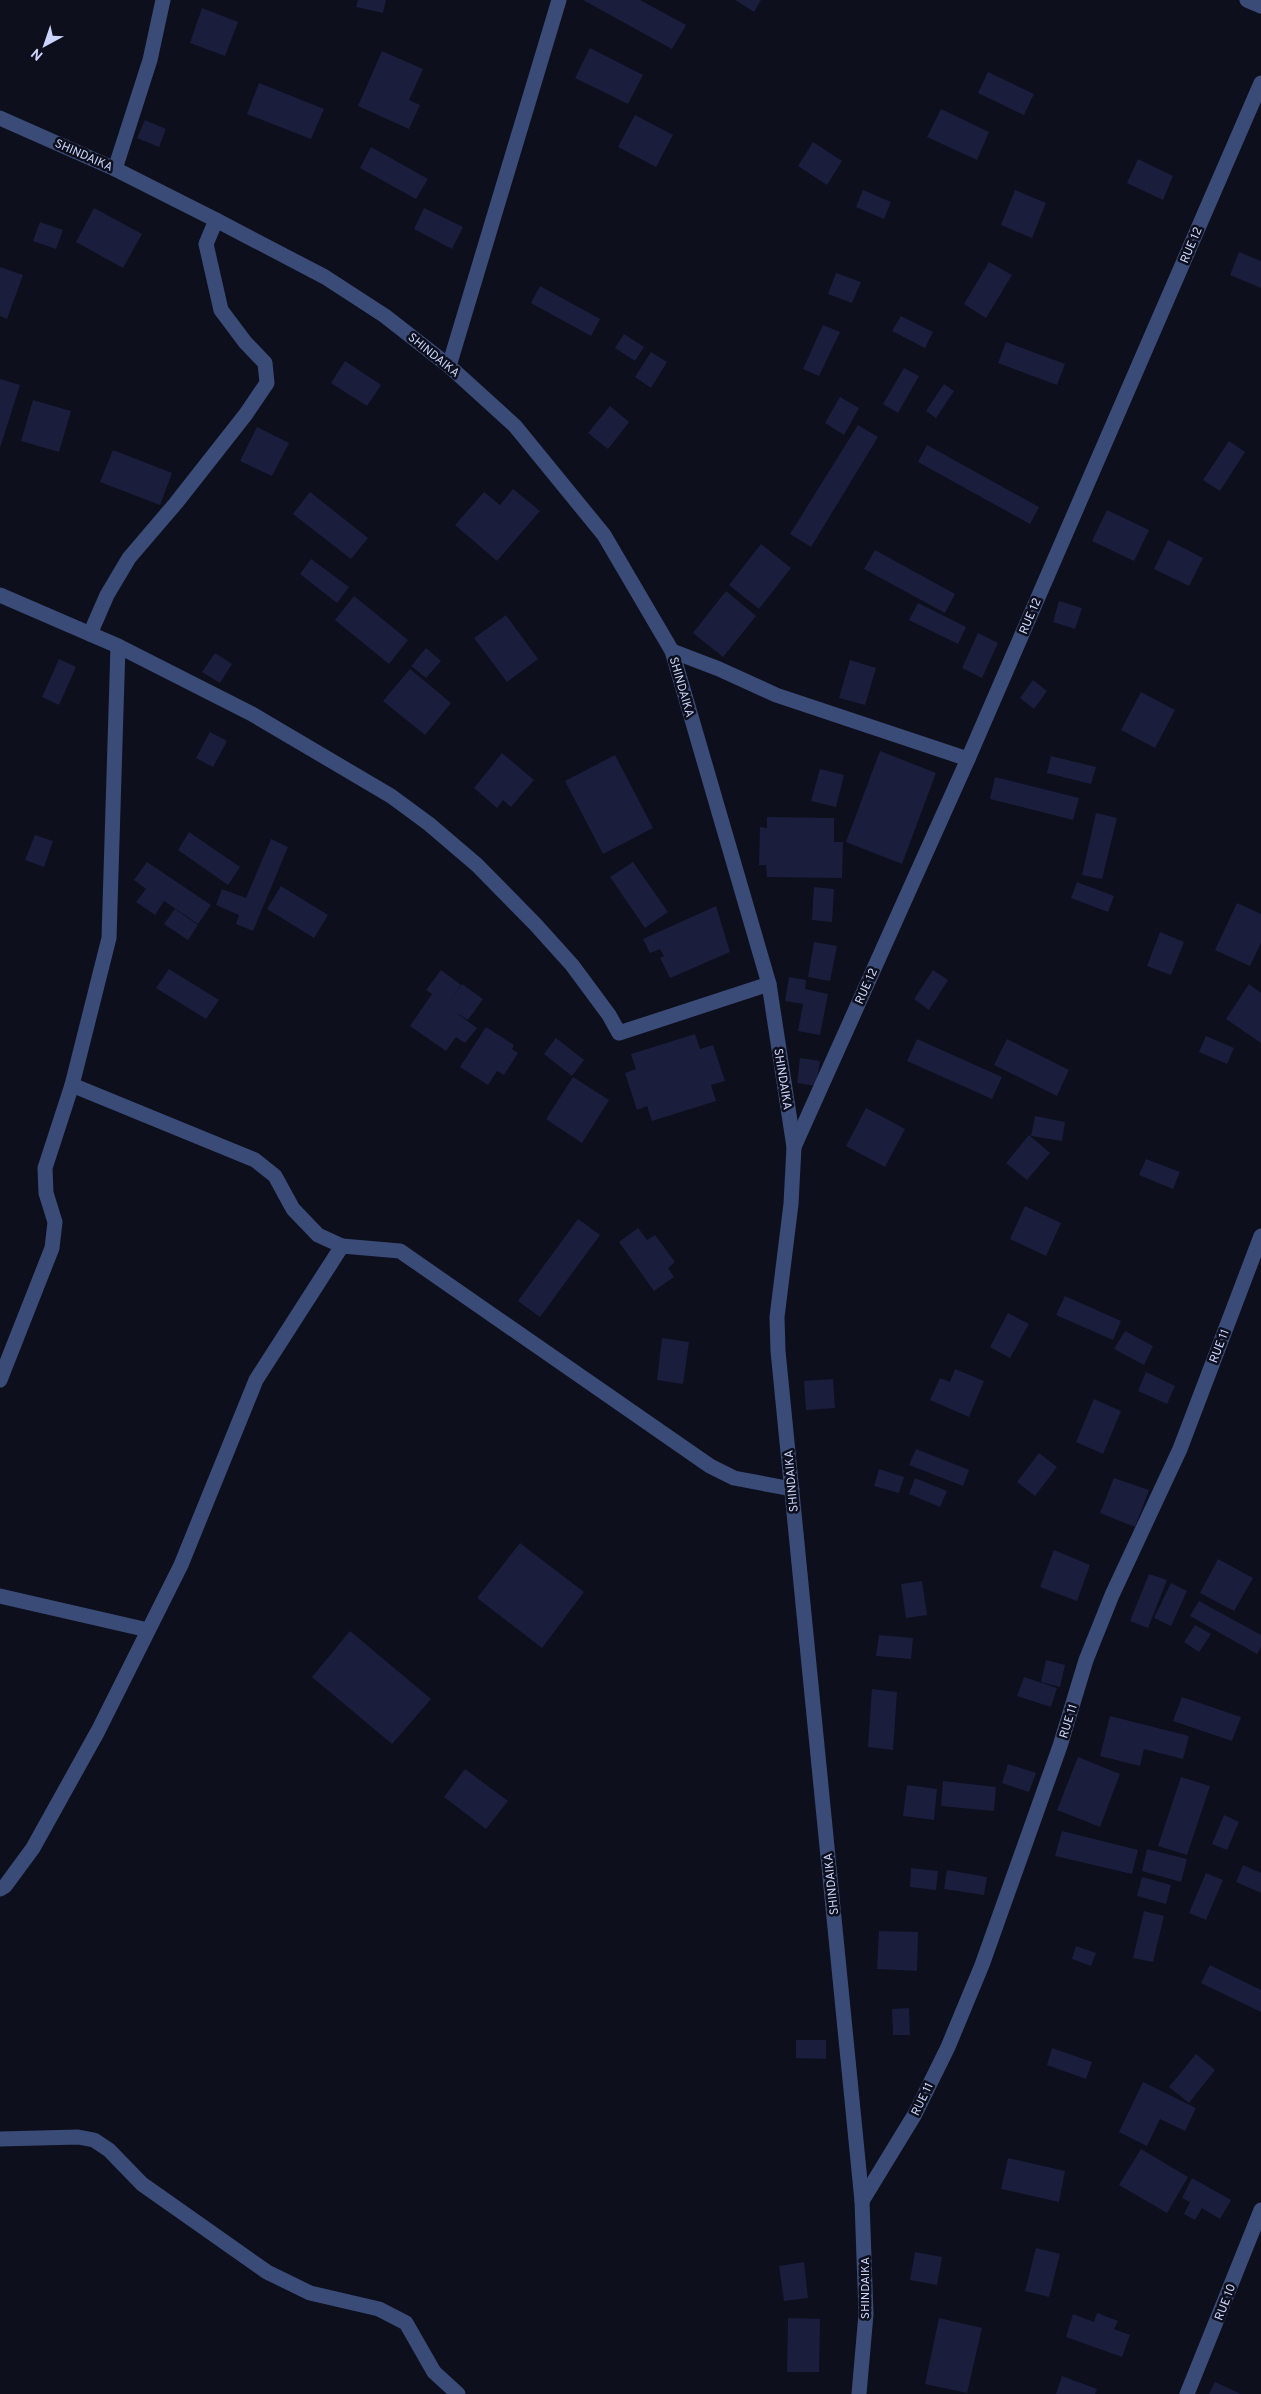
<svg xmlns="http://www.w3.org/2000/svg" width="1261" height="2394" font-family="Overpass,sans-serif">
  <rect width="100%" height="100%" fill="#0d0f1c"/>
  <g fill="#1a1d3c">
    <polygon points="358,0 386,0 383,13 356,7"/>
    <polygon points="583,0 640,0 686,25 672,49"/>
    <polygon points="735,0 761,0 754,12"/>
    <polygon points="202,8 238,22 225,56 190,43"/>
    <polygon points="590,48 643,75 628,104 575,78"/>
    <polygon points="382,51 423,69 409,100 420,105 409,129 358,106"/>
    <polygon points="988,72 1034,94 1024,115 978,93"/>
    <polygon points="259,83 324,109 311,139 247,114"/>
    <polygon points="941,109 989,132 977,160 927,137"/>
    <polygon points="635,115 673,135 656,167 618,147"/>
    <polygon points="145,120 166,129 159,147 137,138"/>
    <polygon points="813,142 842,161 827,185 798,166"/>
    <polygon points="371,147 428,179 416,199 360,168"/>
    <polygon points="1138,159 1173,176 1163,200 1127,183"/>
    <polygon points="863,190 891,202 884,219 856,207"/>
    <polygon points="1015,190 1046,203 1032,238 1001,225"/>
    <polygon points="94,208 142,234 123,268 76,242"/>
    <polygon points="424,208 463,227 452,249 414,229"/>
    <polygon points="40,222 63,230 56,249 33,241"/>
    <polygon points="1239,252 1261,261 1261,288 1230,275"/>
    <polygon points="989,262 1012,275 986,318 964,304"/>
    <polygon points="0,267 23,275 7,319 0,316"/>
    <polygon points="836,273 861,282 852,303 828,294"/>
    <polygon points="540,286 600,319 591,336 531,303"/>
    <polygon points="901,316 933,332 925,348 892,331"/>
    <polygon points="823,325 840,332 819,376 803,369"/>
    <polygon points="624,334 644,347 635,361 615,348"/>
    <polygon points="1006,342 1065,364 1057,385 998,363"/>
    <polygon points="651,352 667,362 651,388 635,377"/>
    <polygon points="345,361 381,385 367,406 331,383"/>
    <polygon points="904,368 919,376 898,413 883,404"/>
    <polygon points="0,379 20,385 0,448"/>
    <polygon points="944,384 954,391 936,418 926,411"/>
    <polygon points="840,397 859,408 844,435 825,423"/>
    <polygon points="33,400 71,411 59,452 21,441"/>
    <polygon points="610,406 629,422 608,449 588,433"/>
    <polygon points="858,425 878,437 811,547 790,534"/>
    <polygon points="257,427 289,443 272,476 240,461"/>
    <polygon points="1229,441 1245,452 1220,491 1203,480"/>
    <polygon points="927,445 1039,507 1030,524 918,462"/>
    <polygon points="113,450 172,473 160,505 100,482"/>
    <polygon points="513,489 540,511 497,561 455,525 484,492 500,505"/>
    <polygon points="310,492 368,538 351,559 293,514"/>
    <polygon points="1107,510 1149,530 1134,561 1092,541"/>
    <polygon points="1168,540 1203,558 1189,586 1154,569"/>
    <polygon points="761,544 791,568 759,609 729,585"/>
    <polygon points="875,550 955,594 945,613 864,569"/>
    <polygon points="311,559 349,587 337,603 300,574"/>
    <polygon points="726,591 756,616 723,657 693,633"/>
    <polygon points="354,596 408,640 389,664 335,620"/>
    <polygon points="1059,601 1082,608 1075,629 1053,622"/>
    <polygon points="918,603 966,627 958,644 909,620"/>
    <polygon points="506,615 538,659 507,682 474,638"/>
    <polygon points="978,633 998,643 982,678 962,668"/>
    <polygon points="426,648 441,661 426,678 411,666"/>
    <polygon points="215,653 232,664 220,683 202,672"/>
    <polygon points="59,659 76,667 59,705 42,697"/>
    <polygon points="850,660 876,668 865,705 839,698"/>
    <polygon points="410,669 451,703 425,735 383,701"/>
    <polygon points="1033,680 1047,691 1034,709 1020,698"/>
    <polygon points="1141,692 1175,710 1155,748 1121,730"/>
    <polygon points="210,732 227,741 213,767 196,758"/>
    <polygon points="880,751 936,773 902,864 846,842"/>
    <polygon points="502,753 534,780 511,807 503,800 497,808 474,788"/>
    <polygon points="615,755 653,828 603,854 565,781"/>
    <polygon points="1051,756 1096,767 1091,784 1047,773"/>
    <polygon points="820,769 844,775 836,807 811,801"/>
    <polygon points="995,777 1079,798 1073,820 990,799"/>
    <polygon points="1096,813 1117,818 1102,879 1082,875"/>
    <polygon points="767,817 834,818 834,842 843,842 842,878 767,877 766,865 759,865 760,827 767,828"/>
    <polygon points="189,832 240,867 228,885 178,850"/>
    <polygon points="35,835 53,841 44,867 25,860"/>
    <polygon points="271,839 288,847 253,931 236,924 239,915 216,905 222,889 246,898"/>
    <polygon points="147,862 211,905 198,924 164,901 155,915 136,902 146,889 134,880"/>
    <polygon points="633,862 668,912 645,928 610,877"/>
    <polygon points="1077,882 1114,896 1108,912 1071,898"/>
    <polygon points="281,886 328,915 314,938 267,909"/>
    <polygon points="814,887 834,889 832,922 812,920"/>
    <polygon points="1237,903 1261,914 1261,943 1250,966 1215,950"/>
    <polygon points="716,906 730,952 670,978 660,958 664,956 660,949 650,953 643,939"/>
    <polygon points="175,909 198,925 188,940 164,924"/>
    <polygon points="1160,932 1184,942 1171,975 1147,966"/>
    <polygon points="814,942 837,946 830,981 808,977"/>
    <polygon points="169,969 219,1000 206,1019 156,988"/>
    <polygon points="441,970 461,985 447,1006 462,984 483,999 468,1020 455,1012 477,1028 465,1043 456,1037 446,1051 410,1026 432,994 426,990"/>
    <polygon points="933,970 948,980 929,1010 914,999"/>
    <polygon points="789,977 806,980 805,989 828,994 820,1035 798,1031 803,1004 785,1001"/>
    <polygon points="1249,984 1261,993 1261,1043 1226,1019"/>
    <polygon points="486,1027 514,1045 512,1049 518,1053 504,1075 497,1071 488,1085 460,1067"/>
    <polygon points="695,1034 700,1049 713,1045 725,1081 711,1085 716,1101 652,1121 647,1106 637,1110 625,1073 636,1069 631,1054"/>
    <polygon points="1206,1036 1234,1048 1227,1064 1199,1052"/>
    <polygon points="556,1038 584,1060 572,1076 544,1054"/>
    <polygon points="917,1039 1002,1077 992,1099 907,1061"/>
    <polygon points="1007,1039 1069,1070 1057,1096 994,1065"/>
    <polygon points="800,1058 820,1061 816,1086 797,1083"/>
    <polygon points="573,1077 609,1100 582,1143 546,1119"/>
    <polygon points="866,1108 905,1129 885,1167 846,1146"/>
    <polygon points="1035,1116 1065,1122 1062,1141 1031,1136"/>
    <polygon points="1029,1135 1050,1153 1027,1180 1006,1163"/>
    <polygon points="1146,1159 1180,1172 1173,1189 1139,1175"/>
    <polygon points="1025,1206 1061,1223 1046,1256 1010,1239"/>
    <polygon points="578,1219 600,1235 540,1317 518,1301"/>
    <polygon points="638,1228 647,1240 655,1235 675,1262 668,1268 674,1277 654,1291 619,1242"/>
    <polygon points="1065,1296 1121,1321 1113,1340 1056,1315"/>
    <polygon points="1008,1313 1029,1324 1010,1358 990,1347"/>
    <polygon points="1125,1331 1153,1346 1144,1365 1114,1349"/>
    <polygon points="662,1338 689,1342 683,1384 657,1380"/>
    <polygon points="955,1369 984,1381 969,1417 930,1400 940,1378 950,1382"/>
    <polygon points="1146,1372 1175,1386 1167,1404 1138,1391"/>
    <polygon points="833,1379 835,1408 806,1410 804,1381"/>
    <polygon points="1094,1399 1121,1411 1103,1454 1076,1442"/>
    <polygon points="916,1449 969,1470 963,1486 909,1465"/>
    <polygon points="1039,1453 1057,1467 1035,1496 1017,1482"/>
    <polygon points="879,1469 904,1477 899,1493 874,1486"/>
    <polygon points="915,1478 947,1491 940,1507 909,1494"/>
    <polygon points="1114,1478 1149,1490 1135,1527 1100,1513"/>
    <polygon points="520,1543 584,1592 542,1648 477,1598"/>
    <polygon points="1054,1550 1090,1565 1077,1601 1040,1587"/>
    <polygon points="1218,1559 1253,1578 1234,1611 1200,1593"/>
    <polygon points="1149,1574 1167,1580 1148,1628 1130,1621"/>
    <polygon points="922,1581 927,1615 906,1618 901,1584"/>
    <polygon points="1171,1583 1187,1591 1171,1626 1154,1618"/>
    <polygon points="1199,1601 1261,1635 1261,1647 1257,1654 1190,1616"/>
    <polygon points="1195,1625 1211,1634 1199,1652 1184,1642"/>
    <polygon points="350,1631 431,1699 392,1744 312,1677"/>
    <polygon points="879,1635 913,1638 911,1659 876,1656"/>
    <polygon points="1046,1660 1065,1665 1060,1687 1041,1682"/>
    <polygon points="1024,1677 1057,1688 1051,1707 1017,1696"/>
    <polygon points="872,1689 897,1692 893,1750 868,1747"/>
    <polygon points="1182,1697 1241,1717 1232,1741 1173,1721"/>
    <polygon points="1110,1716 1189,1736 1183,1759 1144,1749 1140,1766 1100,1756"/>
    <polygon points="1078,1757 1120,1774 1100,1827 1057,1810"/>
    <polygon points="1008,1764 1036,1773 1029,1792 1002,1783"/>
    <polygon points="465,1769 508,1801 486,1829 444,1797"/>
    <polygon points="1181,1777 1210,1786 1187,1855 1158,1846"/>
    <polygon points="943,1781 996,1787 994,1811 941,1806"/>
    <polygon points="907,1785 937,1789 934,1820 903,1816"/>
    <polygon points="1224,1815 1239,1822 1227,1850 1212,1844"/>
    <polygon points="1062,1831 1138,1850 1132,1874 1055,1856"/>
    <polygon points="1147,1849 1187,1859 1181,1882 1142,1871"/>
    <polygon points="1243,1865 1261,1873 1261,1893 1236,1882"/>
    <polygon points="911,1868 938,1871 936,1890 910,1887"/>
    <polygon points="947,1870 987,1877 984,1895 944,1889"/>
    <polygon points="1206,1873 1223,1880 1206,1920 1189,1913"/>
    <polygon points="1142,1877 1171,1885 1166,1904 1137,1896"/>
    <polygon points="1144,1911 1164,1916 1153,1962 1133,1958"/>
    <polygon points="879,1931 918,1932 917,1971 877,1969"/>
    <polygon points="1076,1946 1096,1953 1091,1966 1072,1959"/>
    <polygon points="1210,1965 1261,1990 1261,2012 1201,1983"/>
    <polygon points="909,2008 910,2035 893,2035 892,2009"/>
    <polygon points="796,2040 826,2040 826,2059 796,2058"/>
    <polygon points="1052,2048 1092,2062 1086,2079 1047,2065"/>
    <polygon points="1196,2054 1215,2070 1189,2103 1169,2087"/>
    <polygon points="1143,2082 1196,2108 1185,2131 1160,2119 1147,2146 1119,2132"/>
    <polygon points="1141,2149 1188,2177 1167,2213 1119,2185"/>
    <polygon points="1008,2158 1065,2171 1059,2202 1001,2189"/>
    <polygon points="1192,2178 1231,2200 1220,2219 1202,2208 1195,2220 1184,2214 1190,2202 1182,2198"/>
    <polygon points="1036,2248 1060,2254 1049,2297 1025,2291"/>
    <polygon points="915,2252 942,2257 937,2285 910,2280"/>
    <polygon points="804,2262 808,2298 784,2301 779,2266"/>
    <polygon points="1097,2313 1118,2321 1114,2329 1130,2335 1122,2357 1066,2337 1073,2314 1094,2322"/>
    <polygon points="788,2318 820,2319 819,2372 787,2372"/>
    <polygon points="939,2318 982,2328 967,2393 925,2384"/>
    <polygon points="1062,2376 1097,2389 1095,2394 1056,2394"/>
    <polygon points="1215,2382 1241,2394 1209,2394"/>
  </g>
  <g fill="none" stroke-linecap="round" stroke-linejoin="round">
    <g stroke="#3b4b78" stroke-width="15">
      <polyline points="1247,0 1261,6"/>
      <polyline points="0,118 115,169 216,220 325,277 385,316 449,366 515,426 604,535 672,651 769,984 794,1147 791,1204 777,1317 778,1351 862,2201 866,2314 859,2394"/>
      <polyline points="115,169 150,60 163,0"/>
      <polyline points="449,366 559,0"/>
      <polyline points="0,595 118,646 252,714 391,796 429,824 477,865 535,924 572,965 609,1015 619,1033 769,984"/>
      <polyline points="90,634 107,595 129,558 176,503 246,414 267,383 265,363 245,342 221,310 206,244 216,220"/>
      <polyline points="672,651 719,669 776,695 968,759"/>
      <polyline points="72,1085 255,1160 275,1176 293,1209 318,1235 342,1246 400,1251 710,1466 734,1478 792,1489"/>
      <polyline points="794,1147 968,759 1261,83"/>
      <polyline points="0,1380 52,1248 55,1222 46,1193 45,1168 72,1085 109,938 118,646"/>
      <polyline points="0,1596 148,1630"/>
      <polyline points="0,1889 5,1886 33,1848 98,1731 181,1565 256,1380 342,1246"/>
      <polyline points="0,2139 78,2137 94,2140 109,2150 142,2184 267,2272 310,2293 379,2309 406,2323 434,2372 458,2394"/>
      <polyline points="862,2201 915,2114 948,2047 982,1965 1060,1746 1086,1660 1112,1595 1180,1449 1261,1236"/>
      <polyline points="1187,2394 1261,2210"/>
    </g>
  </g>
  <g text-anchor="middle" stroke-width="5" stroke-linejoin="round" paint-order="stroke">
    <g font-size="12" fill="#ccd4fb" stroke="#0d0f1c">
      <text transform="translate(84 155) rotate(24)" y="4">SHINDAIKA</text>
      <text transform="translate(1191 245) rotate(-67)" y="4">RUE 12</text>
      <text transform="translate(434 355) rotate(39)" y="4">SHINDAIKA</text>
      <text transform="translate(1030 616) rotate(-67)" y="4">RUE 12</text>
      <text transform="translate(682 687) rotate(74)" y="4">SHINDAIKA</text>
      <text transform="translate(866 986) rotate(-66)" y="4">RUE 12</text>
      <text transform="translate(783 1079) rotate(81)" y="4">SHINDAIKA</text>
      <text transform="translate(1219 1346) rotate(-69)" y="4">RUE 11</text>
      <text transform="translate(791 1481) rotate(-95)" y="4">SHINDAIKA</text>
      <text transform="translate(1068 1721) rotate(-73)" y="4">RUE 11</text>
      <text transform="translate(831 1884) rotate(-96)" y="4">SHINDAIKA</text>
      <text transform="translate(922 2099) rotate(-64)" y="4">RUE 11</text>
      <text transform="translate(865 2288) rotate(-90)" y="4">SHINDAIKA</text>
      <text transform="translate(1225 2302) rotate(-69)" y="4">RUE 10</text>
    </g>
  </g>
  <g transform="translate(45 45) rotate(220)" stroke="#0d0f1c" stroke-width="4" paint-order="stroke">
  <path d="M0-4L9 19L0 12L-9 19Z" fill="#ccd4fb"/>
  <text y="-8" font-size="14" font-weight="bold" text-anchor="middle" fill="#ccd4fb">N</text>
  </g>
</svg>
